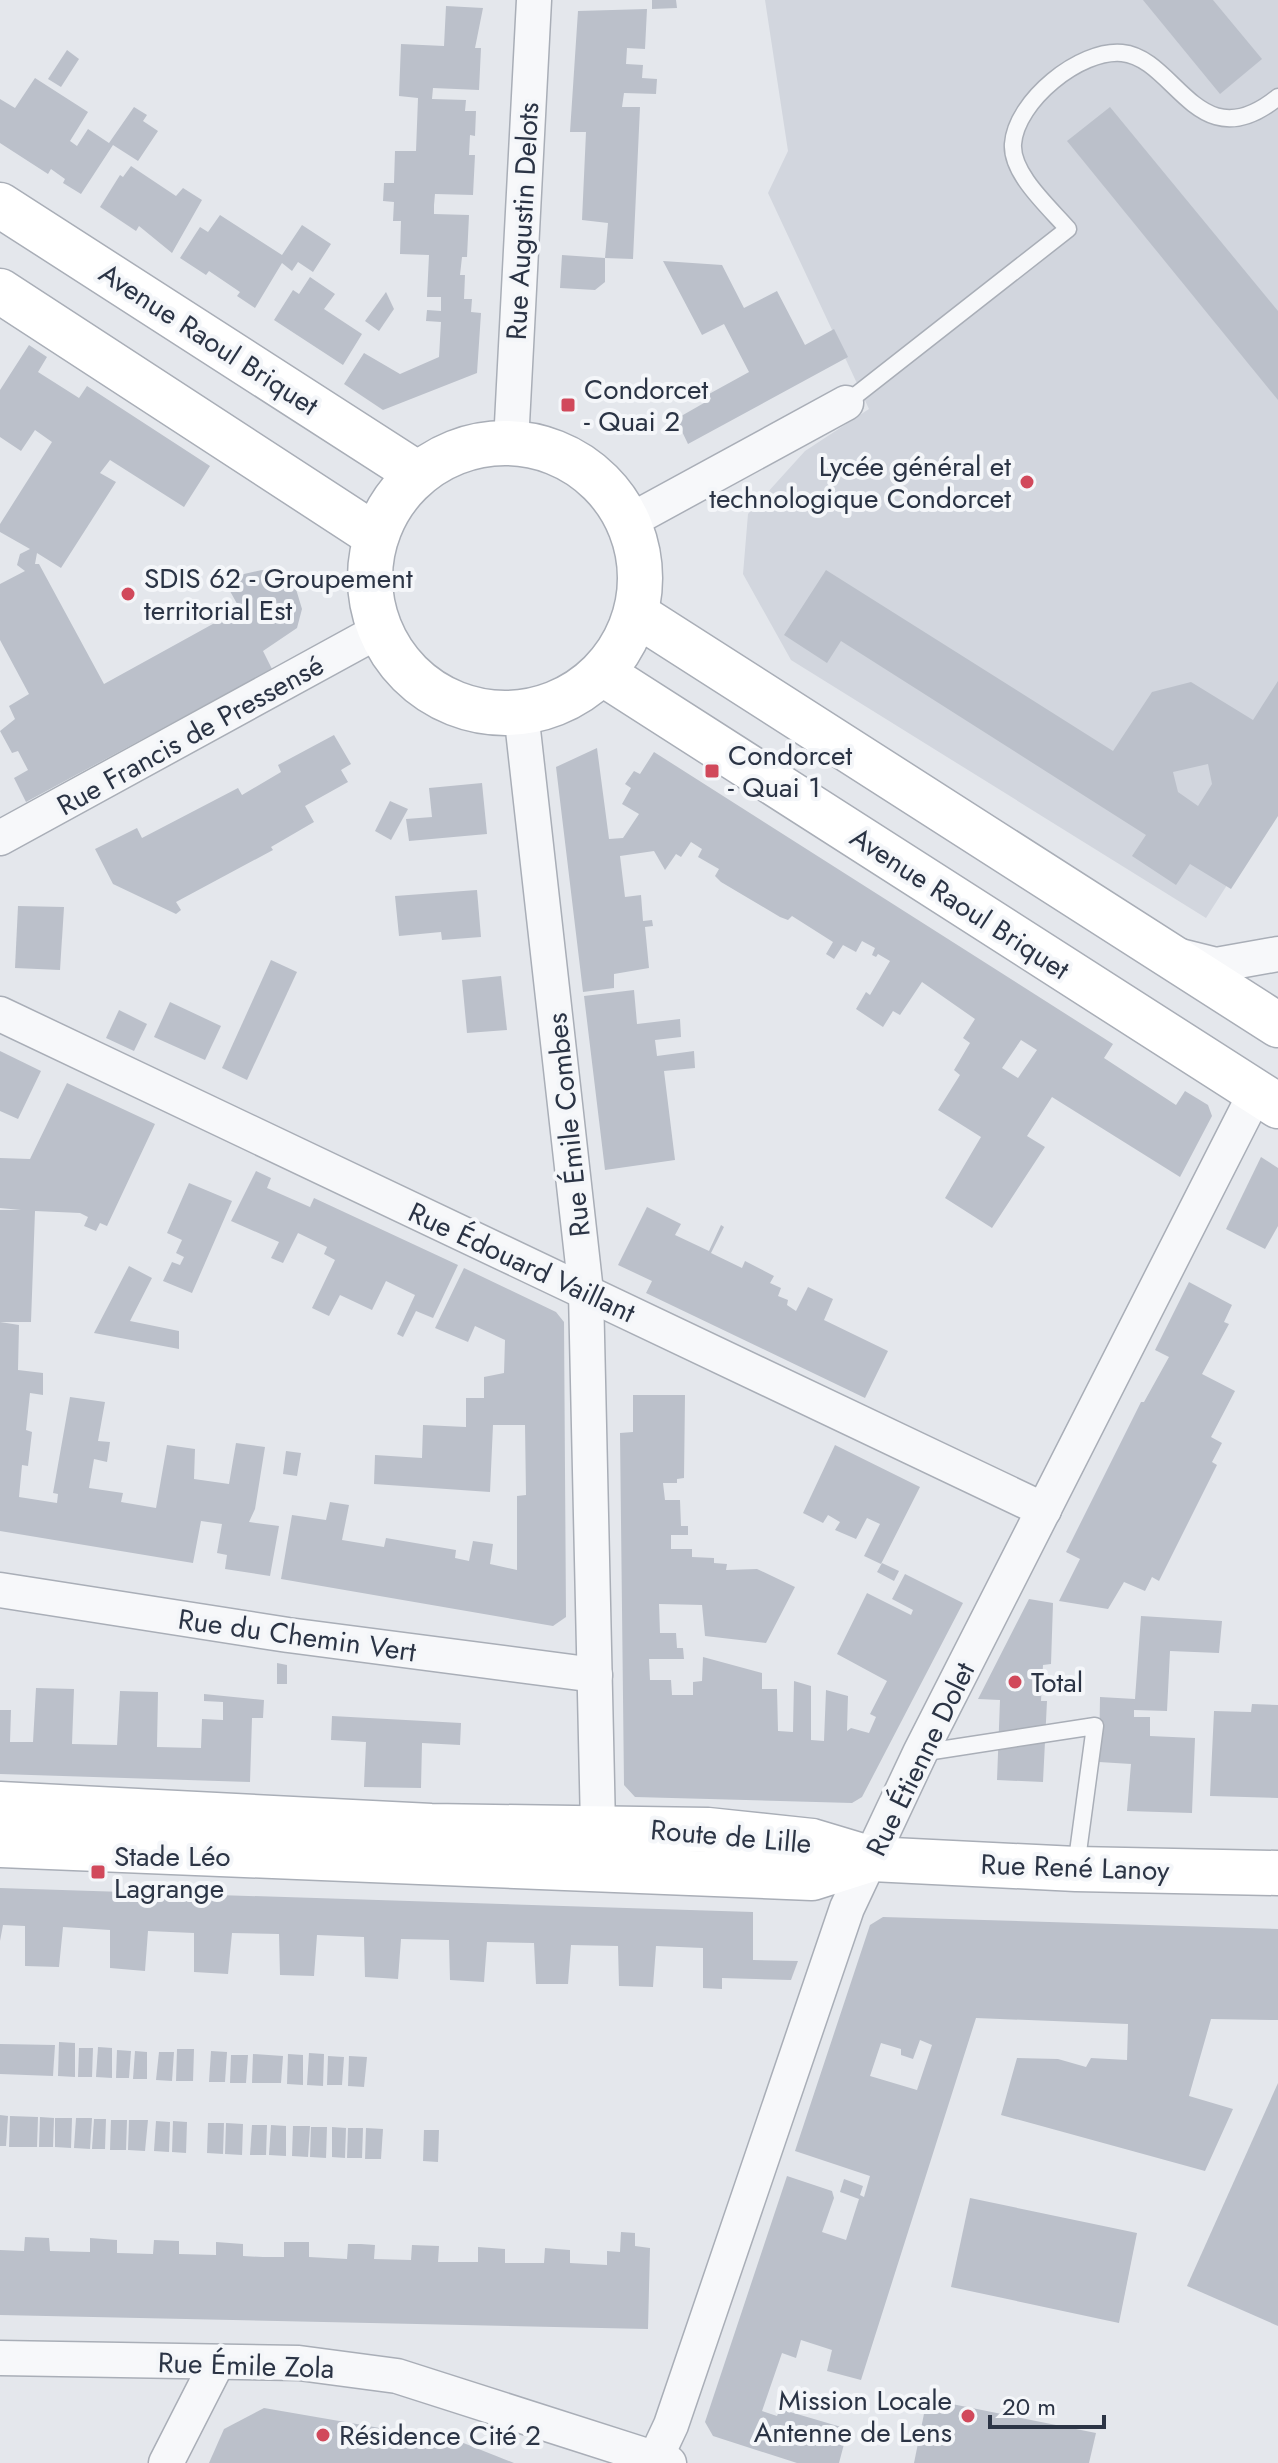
<svg xmlns="http://www.w3.org/2000/svg" width="1278" height="2463" font-family="Jost,sans-serif">
  <rect width="100%" height="100%" fill="#e4e7ec"/>
  <polygon fill="#d2d6de" points="765,0 1278,0 1278,805 1206,918 791,660 743,574 748,514 805,451 869,409 768,193 788,151"/>
  <g fill="#bbc0ca" fill-rule="evenodd">
    <polygon points="652,0 676,0 677,8 652,9"/>
    <polygon points="1143,0 1213,0 1262,59 1220,94"/>
    <polygon points="446,6 483,8 475,48 481,48 479,90 433,88 432,99 466,100 465,111 476,111 475,136 470,135 469,155 475,155 473,195 435,194 434,205 434,214 469,215 467,257 462,257 460,275 465,275 464,299 472,299 471,312 481,313 477,373 383,410 344,384 364,353 400,374 439,357 441,322 426,321 427,310 441,311 441,297 427,297 429,255 400,254 401,221 393,221 394,202 383,201 384,183 394,183 395,151 416,151 418,98 399,96 401,44 444,46"/>
    <polygon points="647,9 645,49 627,48 626,64 643,65 642,78 657,79 656,94 624,93 622,107 640,107 633,259 605,258 605,282 595,290 560,288 562,255 605,258 608,223 582,220 586,132 570,132 578,11"/>
    <polygon points="67,50 79,59 61,87 48,79"/>
    <polygon points="35,78 88,112 70,141 77,146 88,129 109,143 134,107 147,115 143,121 158,131 138,161 113,145 81,194 63,183 65,179 51,169 48,174 0,143 0,99 15,108"/>
    <polygon points="1110,107 1278,311 1278,400 1067,141"/>
    <polygon points="131,166 176,196 183,188 202,200 172,253 139,226 136,231 100,207 120,175 123,177"/>
    <polygon points="220,215 282,255 302,225 331,244 313,272 298,262 292,271 282,263 255,308 237,296 240,292 209,271 206,275 180,258 200,227 208,232"/>
    <polygon points="663,261 722,265 744,308 777,291 805,345 834,329 848,357 688,444 676,419 711,399 709,394 749,372 724,324 702,335"/>
    <polygon points="310,277 335,294 324,309 362,334 343,365 274,320 293,290 299,294"/>
    <polygon points="386,292 394,309 379,331 365,321"/>
    <polygon points="29,345 47,357 38,372 79,398 87,386 210,466 184,507 110,460 100,473 116,482 61,568 37,553 35,564 39,564 104,684 240,609 226,584 244,574 262,570 279,574 296,589 302,609 297,628 263,651 272,669 26,802 14,778 28,770 18,751 12,753 0,731 15,719 9,706 29,694 0,640 0,584 25,571 17,565 20,554 30,549 0,532 0,524 52,442 35,430 21,451 0,437 0,390"/>
    <path d="M826,570L1113,751L1152,692L1191,682L1253,720L1278,681V816L1231,889L1190,864L1176,885L1132,856L1146,835L841,641L827,663L784,635ZM1208,764L1212,784L1198,806L1178,792L1173,772Z"/>
    <polygon points="334,735 351,764 341,770 348,782 305,806 314,822 271,847 273,850 176,902 181,910 176,914 113,884 95,849 137,828 142,838 238,788 242,795 281,772 278,765"/>
    <path d="M597,748L609,839L623,838L639,814L622,804L631,788L625,784L634,771L640,774L654,752L1113,1044L1104,1058L1176,1105L1185,1091L1208,1105L1212,1116L1180,1177L1052,1097L1027,1136L1045,1147L992,1228L945,1198L981,1137L938,1110L960,1075L954,1070L970,1043L963,1038L975,1019L922,982L900,1015L893,1011L883,1027L856,1009L866,992L870,995L890,961L878,954L876,957L872,955L875,948L862,941L856,952L843,945L834,959L826,954L833,942L792,916L788,920L780,917L721,882L715,876L719,869L698,857L702,849L691,842L681,857L676,854L665,870L654,851L620,856L625,897L641,895L643,921L652,920L653,926L645,927L649,968L614,974V988L583,992L556,767ZM1021,1040L1037,1050L1018,1078L1002,1068Z"/>
    <polygon points="482,783 487,834 409,841 406,819 432,817 429,788"/>
    <polygon points="390,801 408,809 391,840 375,831"/>
    <polygon points="477,890 481,937 442,940 441,932 399,936 395,896"/>
    <polygon points="18,906 64,907 60,970 15,968"/>
    <polygon points="271,960 297,972 247,1080 222,1068"/>
    <polygon points="501,976 507,1030 467,1033 462,980"/>
    <polygon points="634,990 637,1024 680,1019 681,1037 655,1040 657,1056 694,1051 695,1068 664,1071 675,1160 605,1170 584,996"/>
    <polygon points="170,1002 221,1026 205,1060 154,1037"/>
    <polygon points="119,1010 147,1024 134,1051 106,1038"/>
    <polygon points="0,1051 41,1071 18,1119 0,1111"/>
    <polygon points="67,1083 155,1124 107,1226 100,1223 96,1231 84,1226 88,1217 80,1213 35,1211 31,1322 0,1322 0,1210 21,1210 0,1208 0,1158 30,1159"/>
    <polygon points="1261,1157 1278,1168 1278,1226 1265,1249 1226,1229"/>
    <polygon points="256,1171 271,1178 267,1188 310,1207 314,1198 458,1265 433,1318 416,1311 403,1337 397,1334 415,1295 386,1281 372,1310 340,1295 329,1316 312,1308 335,1260 324,1254 327,1247 298,1233 283,1263 271,1258 279,1242 231,1221"/>
    <polygon points="189,1183 232,1201 192,1293 163,1281 172,1262 180,1265 184,1257 176,1253 182,1240 167,1233"/>
    <polygon points="647,1207 681,1224 675,1235 709,1251 721,1225 724,1227 711,1253 742,1268 745,1261 774,1276 770,1283 781,1288 778,1296 788,1300 787,1305 796,1311 808,1287 833,1299 824,1320 888,1351 865,1398 646,1293 652,1281 618,1265"/>
    <polygon points="129,1266 152,1278 130,1321 179,1331 179,1349 94,1333"/>
    <polygon points="464,1268 556,1312 564,1322 566,1617 553,1626 281,1579 292,1515 326,1520 330,1502 349,1505 342,1540 384,1547 386,1538 456,1550 455,1558 469,1561 473,1541 493,1544 490,1564 517,1570 517,1496 526,1495 525,1425 493,1425 490,1492 374,1484 375,1455 422,1458 423,1425 466,1427 466,1398 484,1398 484,1377 504,1373 505,1340 475,1326 468,1342 435,1328"/>
    <polygon points="1189,1282 1232,1305 1224,1322 1229,1324 1202,1374 1235,1391 1211,1437 1222,1443 1212,1462 1217,1465 1159,1581 1152,1577 1145,1591 1124,1582 1108,1609 1059,1601 1080,1559 1066,1552 1141,1402 1144,1402 1169,1357 1155,1350"/>
    <polygon points="0,1322 19,1325 18,1370 43,1373 43,1395 30,1393 26,1430 32,1432 28,1466 22,1465 19,1497 57,1503 58,1494 53,1493 70,1397 105,1402 98,1441 110,1442 107,1462 94,1459 89,1488 123,1493 121,1502 156,1508 167,1445 195,1449 194,1479 229,1484 236,1443 265,1447 255,1509 249,1522 279,1526 270,1576 225,1569 227,1555 217,1553 222,1524 201,1521 193,1563 0,1531"/>
    <polygon points="633,1395 685,1395 684,1478 677,1479 677,1483 663,1483 665,1500 680,1500 681,1526 688,1526 688,1535 671,1535 671,1549 692,1549 692,1557 714,1558 714,1563 727,1564 726,1570 757,1569 795,1587 766,1643 705,1636 702,1605 659,1604 660,1633 676,1633 677,1648 683,1648 684,1659 649,1659 650,1680 671,1680 672,1695 693,1695 693,1682 702,1681 703,1657 762,1673 762,1689 777,1689 778,1731 793,1732 794,1681 811,1686 811,1740 824,1741 826,1690 848,1696 847,1731 851,1728 869,1733 876,1717 870,1714 887,1681 837,1654 867,1593 911,1615 913,1610 892,1599 905,1574 963,1603 862,1797 852,1803 635,1797 624,1785 620,1433 633,1432"/>
    <polygon points="835,1445 920,1487 881,1564 864,1556 880,1524 867,1518 856,1539 835,1530 840,1522 828,1515 823,1523 803,1513"/>
    <polygon points="286,1451 301,1453 297,1476 283,1474"/>
    <polygon points="882,1563 899,1571 894,1581 877,1572"/>
    <polygon points="1029,1599 1053,1603 1051,1664 1043,1665 1041,1701 1047,1701 1043,1782 997,1780 1000,1700 978,1699"/>
    <polygon points="1141,1616 1222,1621 1219,1653 1170,1651 1167,1711 1134,1710 1134,1717 1150,1717 1150,1736 1195,1738 1192,1813 1127,1811 1131,1764 1099,1762 1100,1697 1135,1699"/>
    <polygon points="277,1663 287,1665 287,1684 277,1684"/>
    <polygon points="36,1688 74,1689 72,1744 117,1745 120,1691 158,1692 157,1747 201,1748 202,1719 223,1720 223,1702 204,1701 204,1694 264,1700 263,1718 252,1718 250,1782 0,1774 0,1710 11,1710 10,1742 33,1742"/>
    <polygon points="1252,1704 1278,1705 1278,1798 1210,1796 1214,1711 1251,1712"/>
    <polygon points="332,1716 461,1723 460,1745 422,1743 421,1788 364,1787 366,1742 331,1740"/>
    <polygon points="0,1888 753,1912 753,1960 798,1961 791,1980 722,1978 722,1989 703,1988 703,1948 656,1946 653,1987 619,1986 618,1946 571,1945 568,1984 536,1984 534,1943 487,1942 484,1982 450,1980 449,1940 401,1939 398,1979 383,1978 365,1977 364,1937 317,1935 314,1976 280,1975 279,1934 232,1933 228,1974 194,1972 194,1933 148,1931 145,1971 110,1968 110,1930 63,1927 59,1967 25,1966 25,1926 3,1925 0,1941"/>
    <path d="M883,1917L1278,1929V2020L1211,2019L1189,2096L1233,2109L1205,2171L1001,2115L1017,2058L1058,2059L1086,2067L1091,2058L1127,2060L1128,2024L976,2018L861,2380L827,2371L832,2350L801,2340L796,2358L782,2353L762,2411L777,2416L780,2409L848,2429L839,2463H797L713,2436L705,2422L787,2176L832,2191L834,2198L822,2232L846,2240L859,2199L840,2192L844,2179L863,2186L860,2195L864,2197L870,2176L795,2151L870,1925ZM920,2040L932,2045L917,2090L870,2076L881,2043L901,2049V2055L913,2059Z"/>
    <polygon points="59,2042 75,2043 75,2077 58,2076"/>
    <polygon points="0,2044 55,2045 53,2076 0,2074"/>
    <polygon points="98,2047 112,2048 112,2078 96,2077"/>
    <polygon points="79,2048 93,2048 92,2077 78,2077"/>
    <polygon points="177,2049 194,2049 193,2081 176,2081"/>
    <polygon points="117,2050 131,2051 129,2078 116,2078"/>
    <polygon points="135,2051 147,2052 147,2079 133,2079"/>
    <polygon points="211,2051 227,2052 225,2082 209,2082"/>
    <polygon points="159,2052 174,2052 172,2081 156,2080"/>
    <polygon points="309,2053 324,2054 323,2086 307,2085"/>
    <polygon points="253,2054 283,2056 281,2083 252,2083"/>
    <polygon points="288,2054 303,2055 303,2085 287,2084"/>
    <polygon points="231,2055 248,2055 246,2083 230,2083"/>
    <polygon points="328,2056 344,2057 342,2085 327,2085"/>
    <polygon points="349,2056 367,2057 364,2087 348,2086"/>
    <polygon points="1278,2083 1278,2326 1187,2286"/>
    <polygon points="0,2115 8,2116 6,2146 0,2146"/>
    <polygon points="10,2116 38,2117 37,2147 9,2147"/>
    <polygon points="40,2117 54,2118 53,2147 39,2147"/>
    <polygon points="55,2118 72,2118 71,2148 55,2147"/>
    <polygon points="76,2118 92,2118 90,2149 74,2148"/>
    <polygon points="94,2119 106,2119 105,2149 92,2149"/>
    <polygon points="111,2120 127,2120 126,2150 110,2150"/>
    <polygon points="129,2120 148,2120 145,2151 128,2150"/>
    <polygon points="156,2121 170,2122 169,2152 154,2151"/>
    <polygon points="173,2121 187,2122 186,2153 172,2152"/>
    <polygon points="208,2123 224,2123 223,2154 207,2153"/>
    <polygon points="226,2123 243,2124 242,2155 225,2154"/>
    <polygon points="252,2125 267,2125 266,2155 250,2155"/>
    <polygon points="271,2125 286,2126 286,2156 269,2155"/>
    <polygon points="293,2126 310,2126 308,2157 292,2156"/>
    <polygon points="311,2127 327,2127 326,2158 310,2157"/>
    <polygon points="332,2127 346,2128 345,2158 332,2157"/>
    <polygon points="348,2128 363,2128 362,2158 347,2158"/>
    <polygon points="366,2128 383,2129 381,2159 365,2159"/>
    <polygon points="424,2130 439,2130 438,2162 423,2161"/>
    <polygon points="970,2198 1137,2233 1119,2323 951,2287"/>
    <polygon points="621,2232 635,2233 635,2246 650,2248 648,2329 0,2315 0,2250 24,2251 25,2237 49,2238 50,2251 90,2252 90,2238 117,2240 117,2253 153,2254 154,2240 179,2241 179,2254 216,2255 216,2242 243,2244 243,2256 263,2257 284,2257 284,2242 309,2242 309,2257 347,2259 348,2244 361,2244 375,2245 374,2259 411,2260 412,2245 439,2246 438,2262 478,2262 478,2247 505,2249 505,2263 544,2263 545,2248 556,2249 570,2250 570,2263 607,2265 607,2251 620,2252"/>
    <polygon points="927,2399 1096,2433 1089,2463 914,2463"/>
    <polygon points="264,2408 461,2442 514,2463 209,2463 224,2429"/>
  </g>
  <g fill="none" stroke-linecap="round" stroke-linejoin="round">
    <defs>
      <g id="lane">
        <path d="M846,403L1068,229C1050,208 1011,174 1013,144C1016,101 1080,49 1122,53C1176,58 1198,162 1278,97"/>
        <polyline points="920,1753 1095,1726 1076,1867"/>
      </g>
      <g id="street">
        <polyline points="511,443 534,0"/>
        <polyline points="628,522 846,403"/>
        <polyline points="521,712 586,1292 598,1827"/>
        <polyline points="0,838 380,630"/>
        <polyline points="1180,956 1216,965 1278,954"/>
        <polyline points="0,1014 1044,1510"/>
        <polyline points="0,1590 288,1635 595,1675"/>
        <polyline points="0,2358 299,2363 397,2376 669,2463"/>
        <polyline points="656,2457 671,2425 847,1908 920,1753 1256,1092"/>
        <polyline points="166,2463 217,2363"/>
      </g>
      <g id="secondary">
        <polyline points="0,205 418,474"/>
        <polyline points="0,291 376,536"/>
        <circle cx="505" cy="578" r="135"/>
        <polyline points="636,614 1278,1025"/>
        <polyline points="602,673 1278,1106"/>
        <polyline points="0,1804 431,1826 708,1830 812,1841 872,1859 1076,1869 1278,1873"/>
        <polyline points="0,1845 812,1878 872,1859"/>
      </g>
    </defs>
    <use href="#lane" stroke="#a9aeb7" stroke-width="19"/>
    <use href="#street" stroke="#a9aeb7" stroke-width="37"/>
    <use href="#secondary" stroke="#a9aeb7" stroke-width="47"/>
    <use href="#lane" stroke="#f7f8fa" stroke-width="16"/>
    <use href="#street" stroke="#f7f8fa" stroke-width="34"/>
    <use href="#secondary" stroke="#fff" stroke-width="44"/>
  </g>
  <g fill="#d1495b" stroke="#f4f6f9" stroke-width="3">
    <rect x="560" y="397" width="16" height="16" rx="4"/>
    <circle cx="1027" cy="482" r="8"/>
    <circle cx="128" cy="594" r="8"/>
    <rect x="704" y="763" width="16" height="16" rx="4"/>
    <circle cx="1015" cy="1682" r="8"/>
    <rect x="90" y="1864" width="16" height="16" rx="4"/>
    <circle cx="968" cy="2416" r="8"/>
    <circle cx="323" cy="2435" r="8"/>
  </g>
  <g text-anchor="middle" stroke-width="8" stroke-linejoin="round" paint-order="stroke">
    <g font-size="28" fill="#2b3445" stroke="#f4f6f9">
      <text transform="translate(522 221) rotate(-87)" y="10">Rue Augustin Delots</text>
      <text transform="translate(209 339) rotate(33)" y="10">Avenue Raoul Briquet</text>
      <text transform="translate(190 735) rotate(-29)" y="10">Rue Francis de Pressensé</text>
      <text transform="translate(960 903) rotate(33)" y="10">Avenue Raoul Briquet</text>
      <text transform="translate(568 1125) rotate(-96)" y="10">Rue Émile Combes</text>
      <text transform="translate(522 1262) rotate(25)" y="10">Rue Édouard Vaillant</text>
      <text transform="translate(297 1635) rotate(8)" y="10">Rue du Chemin Vert</text>
      <text transform="translate(920 1759) rotate(-64)" y="10">Rue Étienne Dolet</text>
      <text transform="translate(731 1836) rotate(5)" y="10">Route de Lille</text>
      <text transform="translate(1075 1867) rotate(2)" y="10">Rue René Lanoy</text>
      <text transform="translate(246 2365) rotate(2)" y="10">Rue Émile Zola</text>
    </g>
    <g font-size="28" fill="#2b3445" stroke="#f4f6f9" text-anchor="start">
      <text x="584" y="399">Condorcet<tspan x="584" dy="32">- Quai 2</tspan></text>
      <text x="1011" y="476" text-anchor="end">Lycée général et<tspan x="1011" dy="32">technologique Condorcet</tspan></text>
      <text x="144" y="588">SDIS 62 - Groupement<tspan x="144" dy="32">territorial Est</tspan></text>
      <text x="728" y="765">Condorcet<tspan x="728" dy="32">- Quai 1</tspan></text>
      <text x="1031" y="1692">Total</text>
      <text x="114" y="1866">Stade Léo<tspan x="114" dy="32">Lagrange</tspan></text>
      <text x="952" y="2410" text-anchor="end">Mission Locale<tspan x="952" dy="32">Antenne de Lens</tspan></text>
      <text x="339" y="2445">Résidence Cité 2</text>
    </g>
  </g>
  <path d="M990 2415v12h114v-12" fill="none" stroke="#2b3445" stroke-width="4"/>
  <text x="1002" y="2415" font-size="24" fill="#2b3445" stroke="#f4f6f9" stroke-width="6" paint-order="stroke">20 m</text>
</svg>
